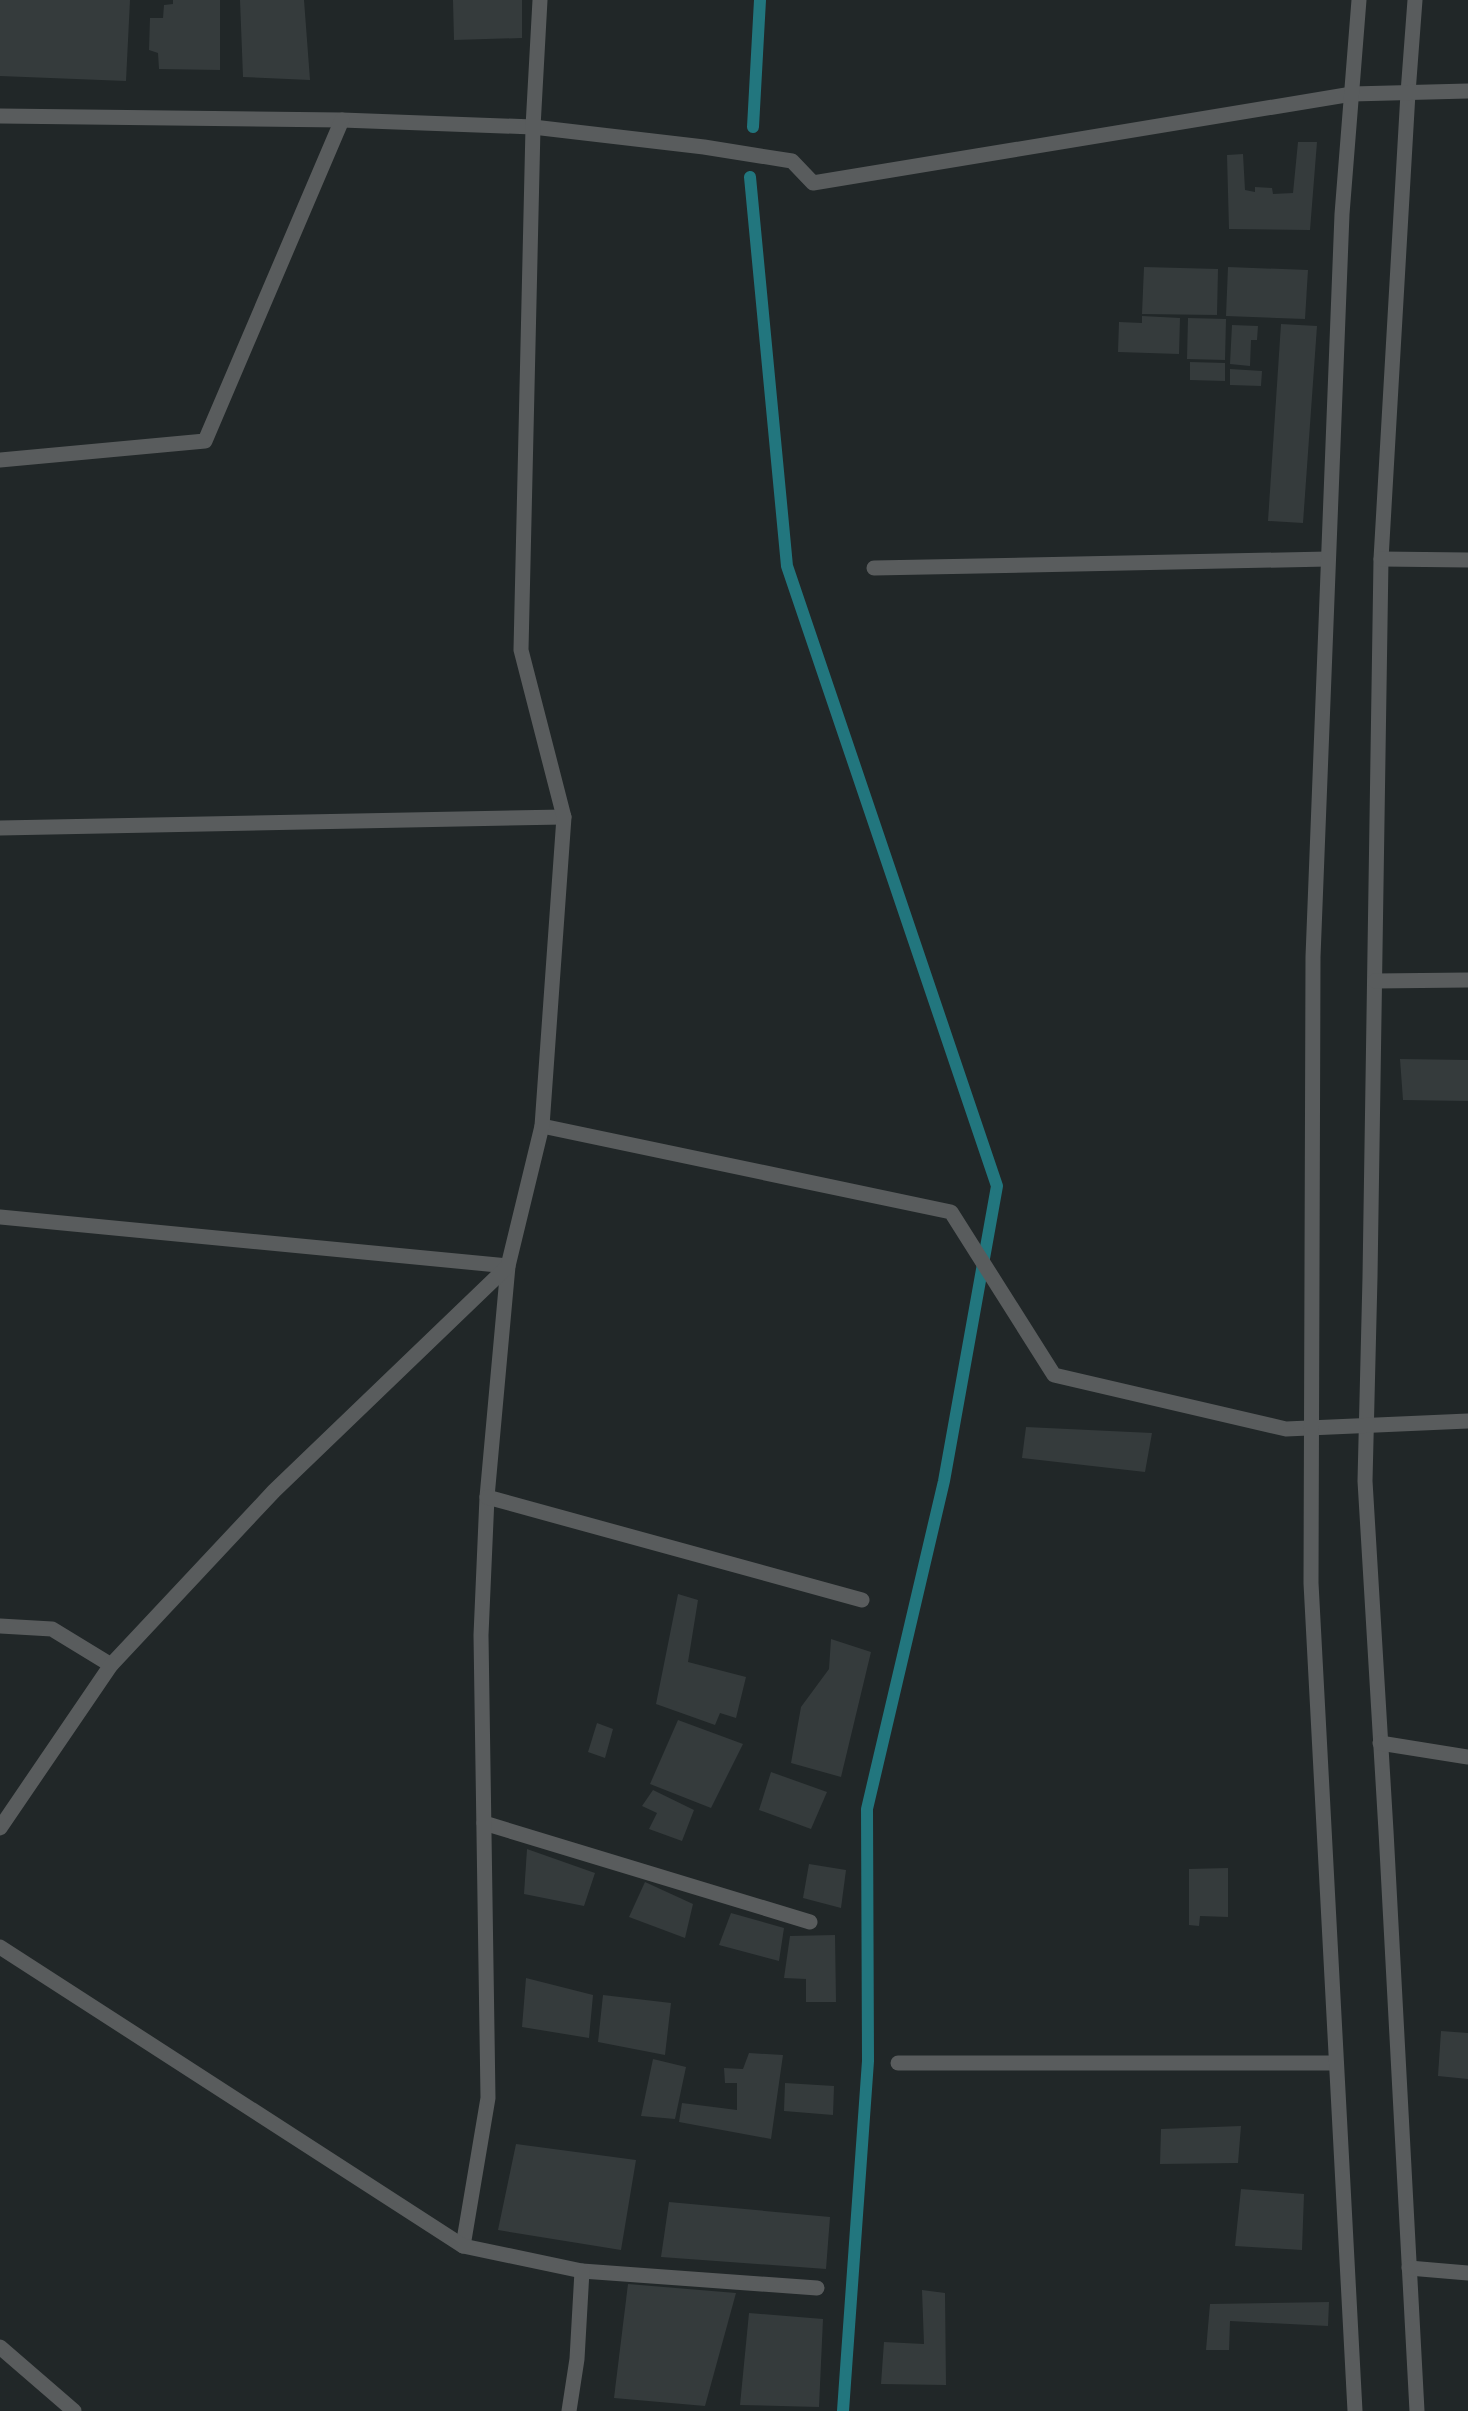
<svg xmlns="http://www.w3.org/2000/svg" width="1468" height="2411" font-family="Roboto,sans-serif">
  <rect width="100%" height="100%" fill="#212728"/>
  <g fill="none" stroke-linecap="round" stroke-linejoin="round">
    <g stroke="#22767e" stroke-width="12">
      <polyline points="753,127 760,0"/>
      <polyline points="750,177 787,566 997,1186 944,1481 867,1809 868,2061 843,2411"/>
    </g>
  </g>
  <g fill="#353b3c">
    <polygon points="0,0 130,0 126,81 0,76"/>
    <polygon points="173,0 220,0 220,70 159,69 158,53 149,50 150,18 163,18 164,5 173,4"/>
    <polygon points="240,0 304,0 310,80 243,77"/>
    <polygon points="453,0 522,0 522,38 454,40"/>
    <polygon points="1298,142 1317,142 1310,230 1229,229 1227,155 1243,154 1245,190 1255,192 1255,187 1272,188 1273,194 1293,193"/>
    <polygon points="1144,267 1218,269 1217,315 1142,314"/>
    <polygon points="1228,267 1308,270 1305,319 1226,316"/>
    <polygon points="1142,316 1180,318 1179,354 1118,352 1119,322 1142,323"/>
    <polygon points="1188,318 1226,319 1225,360 1187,359"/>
    <polygon points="1281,324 1317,326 1303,523 1268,521"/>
    <polygon points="1232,325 1258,326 1257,340 1251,340 1250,366 1230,364"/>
    <polygon points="1190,362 1225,363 1225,381 1190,380"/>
    <polygon points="1230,369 1262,371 1261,386 1230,385"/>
    <polygon points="1400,1059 1468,1060 1468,1101 1403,1100"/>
    <polygon points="1026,1427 1152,1433 1145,1472 1022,1458"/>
    <polygon points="678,1594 698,1600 688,1662 746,1677 736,1718 720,1713 715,1725 656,1704"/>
    <polygon points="831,1639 871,1652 841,1777 791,1763 801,1707 829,1669"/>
    <polygon points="678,1720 743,1744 711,1808 650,1784"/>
    <polygon points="597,1723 613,1729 605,1758 588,1752"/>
    <polygon points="771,1772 827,1792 811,1829 759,1810"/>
    <polygon points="653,1790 694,1810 682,1841 649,1829 657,1813 642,1806"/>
    <polygon points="527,1849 595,1873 584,1906 524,1894"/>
    <polygon points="809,1864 846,1870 841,1908 803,1898"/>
    <polygon points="1228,1868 1228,1917 1200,1916 1199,1926 1189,1925 1189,1869"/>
    <polygon points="645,1882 693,1904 685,1938 629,1917"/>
    <polygon points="731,1913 784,1928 779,1961 719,1945"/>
    <polygon points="835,1935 836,2002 806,2002 806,1979 784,1978 790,1936"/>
    <polygon points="526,1978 593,1995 589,2038 522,2027"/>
    <polygon points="603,1995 671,2003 665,2055 598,2042"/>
    <polygon points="1441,2031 1468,2033 1468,2079 1438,2076"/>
    <polygon points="749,2053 783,2055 771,2139 679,2122 682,2103 737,2110 737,2083 725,2083 724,2068 743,2069"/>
    <polygon points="653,2059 686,2067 675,2119 641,2116"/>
    <polygon points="785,2083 834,2086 833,2115 784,2111"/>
    <polygon points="1241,2126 1238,2163 1160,2164 1161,2129"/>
    <polygon points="516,2144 636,2160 621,2250 498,2230"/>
    <polygon points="1241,2189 1304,2194 1302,2250 1235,2246"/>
    <polygon points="669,2202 830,2217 826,2269 661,2257"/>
    <polygon points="628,2284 736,2293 705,2406 614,2398"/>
    <polygon points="922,2290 945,2293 946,2385 881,2384 884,2342 924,2344"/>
    <polygon points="1329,2302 1328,2326 1230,2321 1229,2350 1206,2350 1210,2304"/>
    <polygon points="749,2313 823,2319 819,2407 740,2405"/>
  </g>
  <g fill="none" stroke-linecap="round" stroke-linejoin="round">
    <g stroke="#595c5d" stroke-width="15">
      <polyline points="484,1823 810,1922"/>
      <polyline points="582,2271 817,2288"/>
    </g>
    <g stroke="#595c5d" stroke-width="15">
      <polyline points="1415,0 1408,93 1381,559 1370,1277 1365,1481 1386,1831 1417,2411"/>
      <polyline points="0,116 342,120 533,127 704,147 792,161 813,183 1352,94 1468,91"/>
      <polyline points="0,460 205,441 342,120"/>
      <polyline points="1381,559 1468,560"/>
      <polyline points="874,568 1328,559"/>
      <polyline points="0,828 564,817"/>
      <polyline points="1375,981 1468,980"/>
      <polyline points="542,1126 951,1212 1054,1375 1286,1429 1468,1421"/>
      <polyline points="0,1217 508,1266 487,1497 481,1635 488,2098 463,2246"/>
      <polyline points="487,1497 862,1600"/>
      <polyline points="0,1626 52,1629 111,1665"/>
      <polyline points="1380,1743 1468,1757"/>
      <polyline points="0,1828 111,1665 274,1491 508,1266 542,1126 564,817 521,650 533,127 540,0"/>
      <polyline points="0,1947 463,2246 582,2271 577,2359 569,2411"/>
      <polyline points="898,2063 1336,2063"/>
      <polyline points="1409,2268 1468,2273"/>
      <polyline points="0,2347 74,2411"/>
      <polyline points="1355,2411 1311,1583 1313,957 1342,214 1359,0"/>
    </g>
  </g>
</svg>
